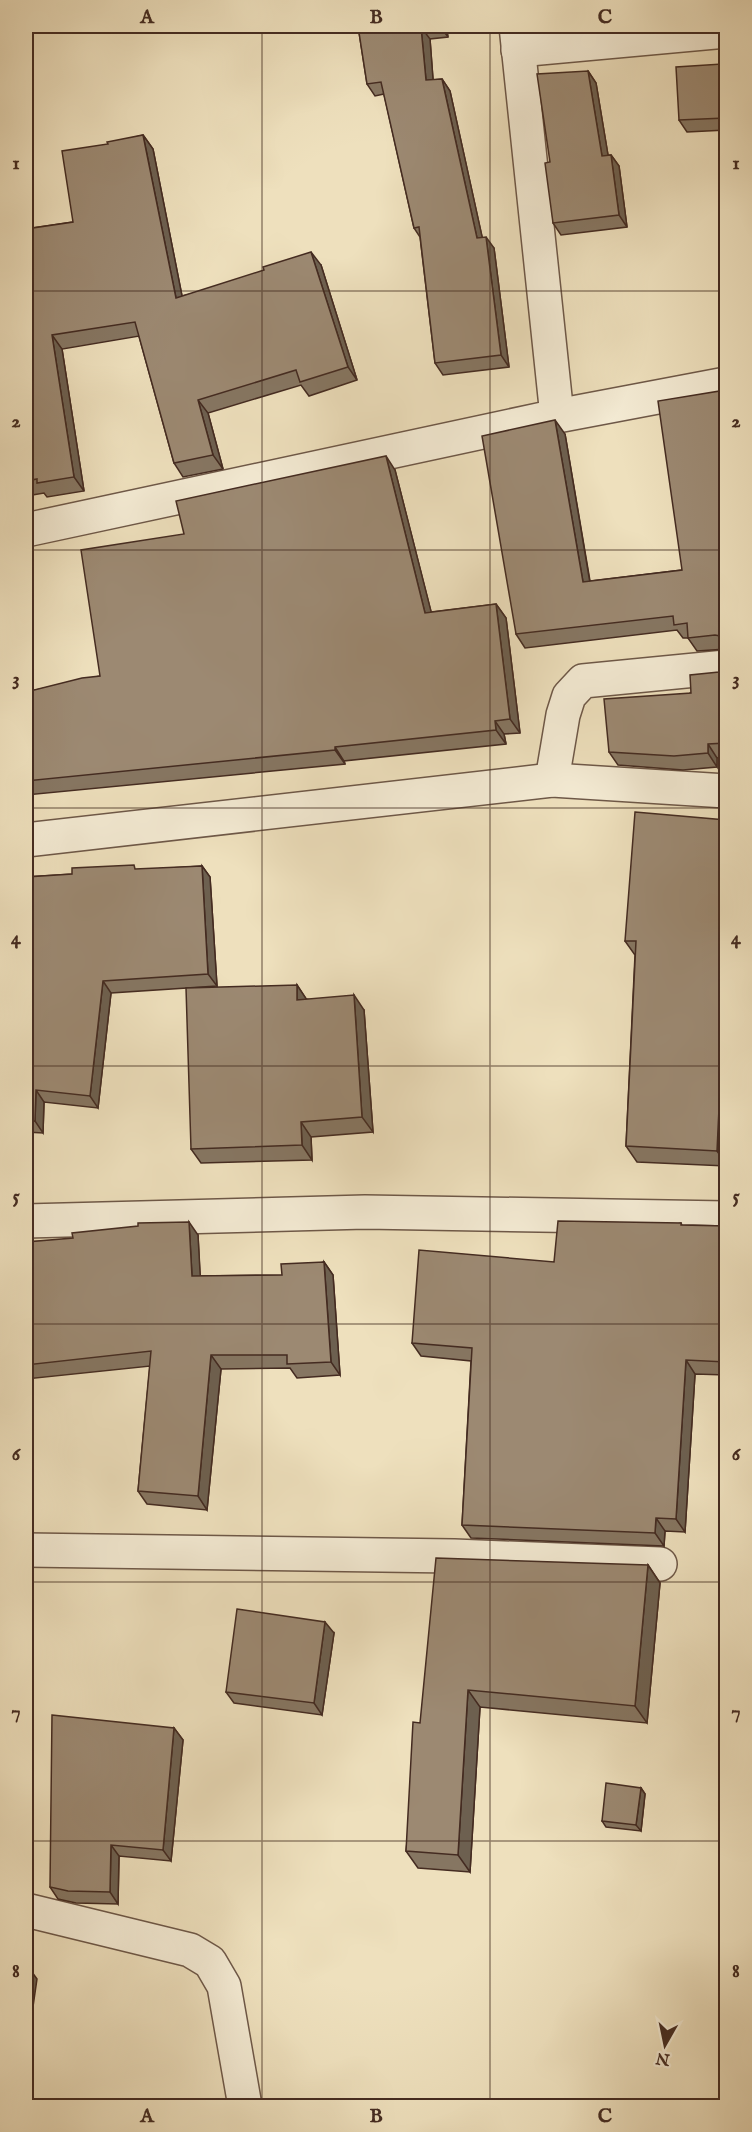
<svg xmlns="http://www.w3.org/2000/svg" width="752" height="2132" font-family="'IM FELL English',serif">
  <rect width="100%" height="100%" fill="#eee0bd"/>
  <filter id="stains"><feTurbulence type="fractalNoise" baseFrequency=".00333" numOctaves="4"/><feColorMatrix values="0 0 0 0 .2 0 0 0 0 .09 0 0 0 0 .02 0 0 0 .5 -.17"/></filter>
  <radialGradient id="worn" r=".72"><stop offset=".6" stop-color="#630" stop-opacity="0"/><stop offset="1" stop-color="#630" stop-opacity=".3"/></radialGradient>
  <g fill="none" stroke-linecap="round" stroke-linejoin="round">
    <defs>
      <g id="minor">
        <polyline points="516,26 557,416"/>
        <polyline points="518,50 726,31"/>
        <polyline points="26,530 557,416 726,384"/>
        <polyline points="552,780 563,715 569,696 583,681 726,667"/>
        <polyline points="26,840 552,780 726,791"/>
        <polyline points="26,1221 365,1212 726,1218"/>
        <polyline points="26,1550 454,1556 660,1564"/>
        <polyline points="26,1910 190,1950 210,1962 224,1986 245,2106"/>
      </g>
    </defs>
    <use href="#minor" stroke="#6e5848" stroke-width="36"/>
    <use href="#minor" stroke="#f4ebd4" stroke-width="33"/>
  </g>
  <g fill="#867662" stroke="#442b21" stroke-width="1.5">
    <polygon points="358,26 446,26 448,37 430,39 433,80 442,79 450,91 482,237 494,248 509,367 443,375 435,363 420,237 414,228 384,94 375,96 367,84"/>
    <polygon points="588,71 596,83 608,155 611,155 619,166 627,227 561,235 553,223 550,162"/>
    <polygon points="726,71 726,130 687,132 679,120"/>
    <polygon points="143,135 153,149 182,296 321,265 357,380 309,396 301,385 208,413 223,469 183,477 174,463 139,336 62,349 84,491 47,497 44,493 26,496 26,229 73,222 108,144"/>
    <polygon points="726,390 726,649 697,651 688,638 683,638 677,630 525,648 516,634 565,434 590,581 682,570"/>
    <polygon points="395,470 431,612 496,604 506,618 520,733 504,734 506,744 344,761 345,764 26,795 26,692 100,676 184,534"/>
    <polygon points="726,669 726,757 717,758 717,767 683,770 618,765 609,752 719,672"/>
    <polygon points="726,820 726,1166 637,1162 626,1146 635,955 625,941"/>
    <polygon points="202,866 210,877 217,986 111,993 98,1108 44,1102 43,1133 26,1132 26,877"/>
    <polygon points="297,985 306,999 364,1010 373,1132 311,1137 312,1160 201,1163 191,1149"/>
    <polygon points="681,1223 682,1225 726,1226 726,1375 695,1374 685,1532 665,1531 664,1546 471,1538 462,1525 471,1361 421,1356 412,1343 554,1262"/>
    <polygon points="198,1235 200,1276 282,1275 324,1262 333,1275 340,1375 297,1378 290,1368 221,1369 207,1510 147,1504 138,1491 150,1366 26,1379 26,1242"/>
    <polygon points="648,1565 660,1583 647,1723 480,1707 470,1872 418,1868 406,1851 420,1723"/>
    <polygon points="334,1633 322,1715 234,1703 226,1692"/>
    <polygon points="174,1728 183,1740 171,1861 119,1856 118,1904 76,1903 58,1899 50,1887"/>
    <polygon points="641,1788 645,1794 641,1831 606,1827 602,1821"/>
  </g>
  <g fill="#6d6050" stroke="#442b21" stroke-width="1.5">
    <polygon points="440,26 446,26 448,37"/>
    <polygon points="421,27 430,39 434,92 426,80"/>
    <polygon points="722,64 726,71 726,119 725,118"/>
    <polygon points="588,71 596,83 610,167 602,156"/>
    <polygon points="442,79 450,91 485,250 477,238"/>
    <polygon points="143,135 153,149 185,311 176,298"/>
    <polygon points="611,155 619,166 627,227 619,215"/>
    <polygon points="486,237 494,248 509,367 501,355"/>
    <polygon points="311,252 321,265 357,380 348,367"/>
    <polygon points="52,335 62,349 84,491 74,477"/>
    <polygon points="198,400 208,413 223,469 213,455"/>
    <polygon points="555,420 565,434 592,595 583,582"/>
    <polygon points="386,456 395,470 435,627 425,613"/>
    <polygon points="496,604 506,618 520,733 510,719"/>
    <polygon points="495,721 504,734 506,744 496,730"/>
    <polygon points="708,744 717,758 717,767 708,753"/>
    <polygon points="335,747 344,761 345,764 335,750"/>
    <polygon points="202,866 210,877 217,986 208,974"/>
    <polygon points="726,874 726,1164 717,1151 720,959"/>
    <polygon points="103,981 111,993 98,1108 90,1096"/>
    <polygon points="297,985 307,1000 297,1000"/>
    <polygon points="354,995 364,1010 373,1132 362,1117"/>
    <polygon points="36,1090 44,1102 43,1133 35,1121"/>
    <polygon points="301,1122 311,1137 312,1160 302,1145"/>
    <polygon points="189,1222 198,1235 201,1289 192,1276"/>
    <polygon points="324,1262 333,1275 340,1375 331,1362"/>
    <polygon points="211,1355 221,1369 207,1510 198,1496"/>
    <polygon points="686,1360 695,1374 685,1532 676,1519"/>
    <polygon points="656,1518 665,1531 664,1546 655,1533"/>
    <polygon points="648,1565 660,1583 647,1723 635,1706"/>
    <polygon points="325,1622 334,1633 322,1715 314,1703"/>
    <polygon points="468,1690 480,1707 470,1872 458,1855"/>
    <polygon points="174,1728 183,1740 171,1861 163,1850"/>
    <polygon points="641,1788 645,1794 641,1831 636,1825"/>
    <polygon points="111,1845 119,1856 118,1904 110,1892"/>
    <polygon points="29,1968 37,1979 26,2055 26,1989"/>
  </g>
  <g fill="#9c8972" stroke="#442b21" stroke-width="1.5">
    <polygon points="358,26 437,26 421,27 426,80 442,79 477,238 486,237 501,355 435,363 419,227 414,228 381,82 367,84"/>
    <polygon points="722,64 725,118 679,120 676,67"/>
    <polygon points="588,71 602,156 611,155 619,215 553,223 545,163 550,162 537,74"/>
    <polygon points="143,135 176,298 264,270 263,267 311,252 348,367 300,382 296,370 198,400 213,455 174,463 135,322 52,335 74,477 37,483 37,479 26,481 26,229 73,222 62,151 108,144 107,142"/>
    <polygon points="726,390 726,638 725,637 715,635 688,638 687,623 674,625 673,616 516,634 482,436 555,420 583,582 682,570 658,401"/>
    <polygon points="386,456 425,613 496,604 510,719 495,721 496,730 335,747 335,750 26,781 26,692 82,678 100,676 81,550 184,534 176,501"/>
    <polygon points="726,669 726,743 708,744 708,753 674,756 609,752 604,699 691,693 690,675 719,672"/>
    <polygon points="635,812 726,820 726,874 720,959 726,960 717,1151 626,1146 636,941 625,941"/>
    <polygon points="134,865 135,869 202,866 208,974 103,981 90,1096 36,1090 35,1121 26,1121 26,877 72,874 72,868"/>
    <polygon points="297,985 297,1000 354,995 362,1117 301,1122 302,1145 191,1149 186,988"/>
    <polygon points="558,1221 681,1223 681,1225 726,1226 726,1362 686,1360 676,1519 656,1518 655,1533 462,1525 472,1348 412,1343 419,1250 554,1262"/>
    <polygon points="189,1222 192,1276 282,1275 281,1264 324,1262 331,1362 287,1364 287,1355 211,1355 198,1496 138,1491 151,1351 26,1365 26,1242 73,1238 72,1233 138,1226 138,1223"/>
    <polygon points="436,1558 648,1565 635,1706 468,1690 458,1855 406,1851 413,1722 420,1723"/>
    <polygon points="237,1609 325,1622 314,1703 226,1692"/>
    <polygon points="52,1715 174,1728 163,1850 111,1845 110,1892 68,1891 50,1887"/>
    <polygon points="606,1783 641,1788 636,1825 602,1821"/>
    <polygon points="26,1967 29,1968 26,1989"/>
  </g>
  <path fill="none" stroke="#442b21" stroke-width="1.5" stroke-opacity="0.55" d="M262,26V2106M490,26V2106M26,291H726M26,550H726M26,808H726M26,1066H726M26,1324H726M26,1582H726M26,1841H726"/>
  <rect width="752" height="2132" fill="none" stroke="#eee0bd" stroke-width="66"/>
  <g transform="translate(665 2045) rotate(189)" stroke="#f4ebd4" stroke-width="4.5" paint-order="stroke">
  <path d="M0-4.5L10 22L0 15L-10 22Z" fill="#442b21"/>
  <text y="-9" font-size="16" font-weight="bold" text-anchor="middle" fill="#442b21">N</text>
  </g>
  <rect x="33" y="33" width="686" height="2066" fill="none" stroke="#442b21" stroke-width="2"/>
  <g font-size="20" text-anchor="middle" font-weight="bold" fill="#442b21">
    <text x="147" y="23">A</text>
    <text x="376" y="23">B</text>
    <text x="605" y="23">C</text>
    <text x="16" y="169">1</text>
    <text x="736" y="169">1</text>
    <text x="16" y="427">2</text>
    <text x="736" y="427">2</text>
    <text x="16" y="685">3</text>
    <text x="736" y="685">3</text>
    <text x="16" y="944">4</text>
    <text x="736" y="944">4</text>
    <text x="16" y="1202">5</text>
    <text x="736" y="1202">5</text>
    <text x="16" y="1460">6</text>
    <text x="736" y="1460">6</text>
    <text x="16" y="1718">7</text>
    <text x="736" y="1718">7</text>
    <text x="16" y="1977">8</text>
    <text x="736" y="1977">8</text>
    <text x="147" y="2122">A</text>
    <text x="376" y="2122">B</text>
    <text x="605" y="2122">C</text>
  </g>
  <rect width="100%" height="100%" filter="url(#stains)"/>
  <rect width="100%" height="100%" fill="url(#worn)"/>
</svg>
